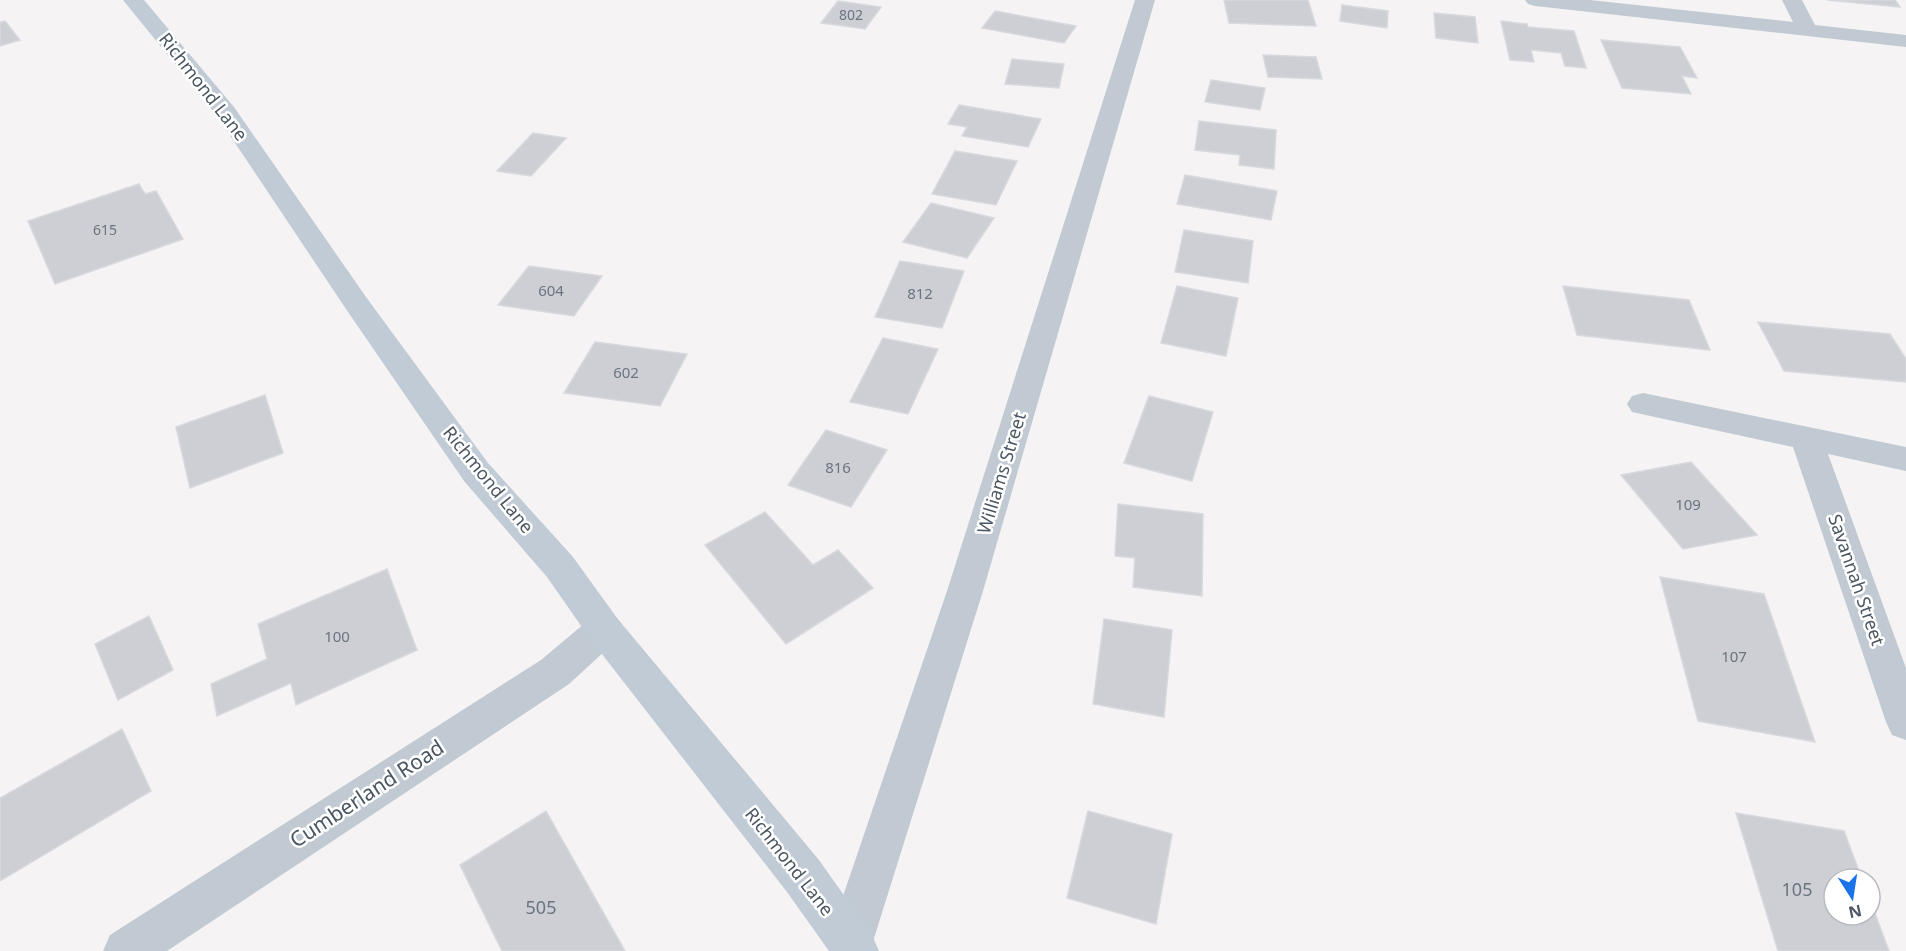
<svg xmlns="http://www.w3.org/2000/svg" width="1906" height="951" font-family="'Noto Sans',sans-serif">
  <rect width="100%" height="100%" fill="#f5f3f3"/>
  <g fill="#cdcfd5" stroke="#d7d9de" stroke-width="1.5">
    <polygon points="1224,0 1308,0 1316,26 1229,23"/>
    <polygon points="1827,0 1895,0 1900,7"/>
    <polygon points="838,1 881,7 865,29 821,23"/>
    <polygon points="1342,5 1388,11 1387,28 1340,21"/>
    <polygon points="995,11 1076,26 1064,43 982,28"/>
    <polygon points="1434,13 1475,17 1478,43 1436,38"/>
    <polygon points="5,21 20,40 0,46 0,22"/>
    <polygon points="1501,21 1527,24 1528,27 1574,31 1586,68 1565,66 1561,53 1531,50 1534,62 1510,60"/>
    <polygon points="1601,40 1680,47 1697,78 1682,76 1691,94 1622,88"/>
    <polygon points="1263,55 1316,57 1322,79 1268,77"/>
    <polygon points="1012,59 1064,64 1059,88 1005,84"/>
    <polygon points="1211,80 1265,88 1260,110 1205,102"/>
    <polygon points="959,105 1041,119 1028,147 962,136 967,127 948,124"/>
    <polygon points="1199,121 1276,130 1274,169 1239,165 1240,155 1195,150"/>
    <polygon points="533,133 566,138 531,176 497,171"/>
    <polygon points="955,151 1017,161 996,205 932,194"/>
    <polygon points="1185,175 1277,191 1271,220 1177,204"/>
    <polygon points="139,184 145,194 156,191 183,239 55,284 28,221"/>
    <polygon points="931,203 994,218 967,258 903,242"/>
    <polygon points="1184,230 1253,241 1248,283 1175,272"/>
    <polygon points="900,261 964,271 942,328 875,317"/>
    <polygon points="529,266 602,276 574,316 498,305"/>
    <polygon points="1177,286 1238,298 1226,356 1161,343"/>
    <polygon points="1563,286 1689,300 1710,350 1577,335"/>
    <polygon points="1758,322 1890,334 1906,359 1906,382 1784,371"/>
    <polygon points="883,338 938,349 908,414 850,402"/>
    <polygon points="595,342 687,354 660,406 564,393"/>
    <polygon points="265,395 283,453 190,488 176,427"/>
    <polygon points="1149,396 1213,412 1192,481 1124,463"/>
    <polygon points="826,430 887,450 851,507 788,485"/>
    <polygon points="1691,462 1757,535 1683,549 1621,475"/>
    <polygon points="1118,504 1203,514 1202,596 1133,587 1135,558 1115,556"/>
    <polygon points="765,512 813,565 838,550 873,588 786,644 705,545"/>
    <polygon points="387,569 417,650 296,705 291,683 217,716 211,684 267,659 258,624"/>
    <polygon points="1660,577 1764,594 1815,742 1698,721"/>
    <polygon points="149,616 173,670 118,700 95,644"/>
    <polygon points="1104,619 1172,630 1164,717 1093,704"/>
    <polygon points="122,729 151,791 0,881 0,798"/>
    <polygon points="546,811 625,951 502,951 460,865"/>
    <polygon points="1088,811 1172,834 1156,924 1067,898"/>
    <polygon points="1736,813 1844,831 1862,879 1834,879 1834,915 1870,915 1870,900 1889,951 1778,951"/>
  </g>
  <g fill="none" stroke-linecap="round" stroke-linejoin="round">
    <g fill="#c1cad2" fill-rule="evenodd">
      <polygon points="1135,0 1155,0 983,591 870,951 830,951 827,943 947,591"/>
      <polygon points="1525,0 1590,0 1793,22 1782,0 1802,0 1815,25 1906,35 1906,47 1535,6 1528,4"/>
      <polygon points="1643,393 1906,447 1906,471 1828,454 1906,668 1906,740 1892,735 1886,722 1793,447 1632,412 1627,404 1632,396"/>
      <polygon points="604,613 617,618 623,629 617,640 569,684 167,951 103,951 110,935 541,660 591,618"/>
    </g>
    <polygon fill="#c1cbd6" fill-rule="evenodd" points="123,0 144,0 234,107 366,297 488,463 573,557 617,618 819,860 872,935 879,951 829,951 787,892 591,640 547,577 464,481 346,309 217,116"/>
  </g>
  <g text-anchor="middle" stroke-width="5" stroke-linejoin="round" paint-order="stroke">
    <g font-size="14" fill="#6b747e">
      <text x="851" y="20">802</text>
      <text x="105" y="235">615</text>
    </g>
    <g font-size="15" fill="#6b747e">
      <text x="551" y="296">604</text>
      <text x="920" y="299">812</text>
      <text x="626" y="378">602</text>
      <text x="838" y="473">816</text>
      <text x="1688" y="510">109</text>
      <text x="337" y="642">100</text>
      <text x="1734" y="662">107</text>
    </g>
    <g font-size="18" fill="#4a5661" stroke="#fff">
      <text transform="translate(203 87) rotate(52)" y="6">Richmond Lane</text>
      <text transform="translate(1002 473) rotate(-73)" y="6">Williams Street</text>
      <text transform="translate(488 480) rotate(51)" y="6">Richmond Lane</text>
      <text transform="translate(1856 580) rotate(71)" y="6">Savannah Street</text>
      <text transform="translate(789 862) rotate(52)" y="6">Richmond Lane</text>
    </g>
    <g font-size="18" fill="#6b747e">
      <text x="1797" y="896">105</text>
      <text x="541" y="914">505</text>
    </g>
    <g font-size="21" fill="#4a5661" stroke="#fff">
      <text transform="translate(367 794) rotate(-33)" y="7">Cumberland Road</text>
    </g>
  </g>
  <g transform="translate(1852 897) rotate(168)"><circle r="28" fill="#ffffff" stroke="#b7bbc0" stroke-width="1.5"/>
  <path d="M0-4.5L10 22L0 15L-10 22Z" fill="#1a73e8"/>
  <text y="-9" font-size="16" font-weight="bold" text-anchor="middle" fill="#4a5661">N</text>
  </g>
</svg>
